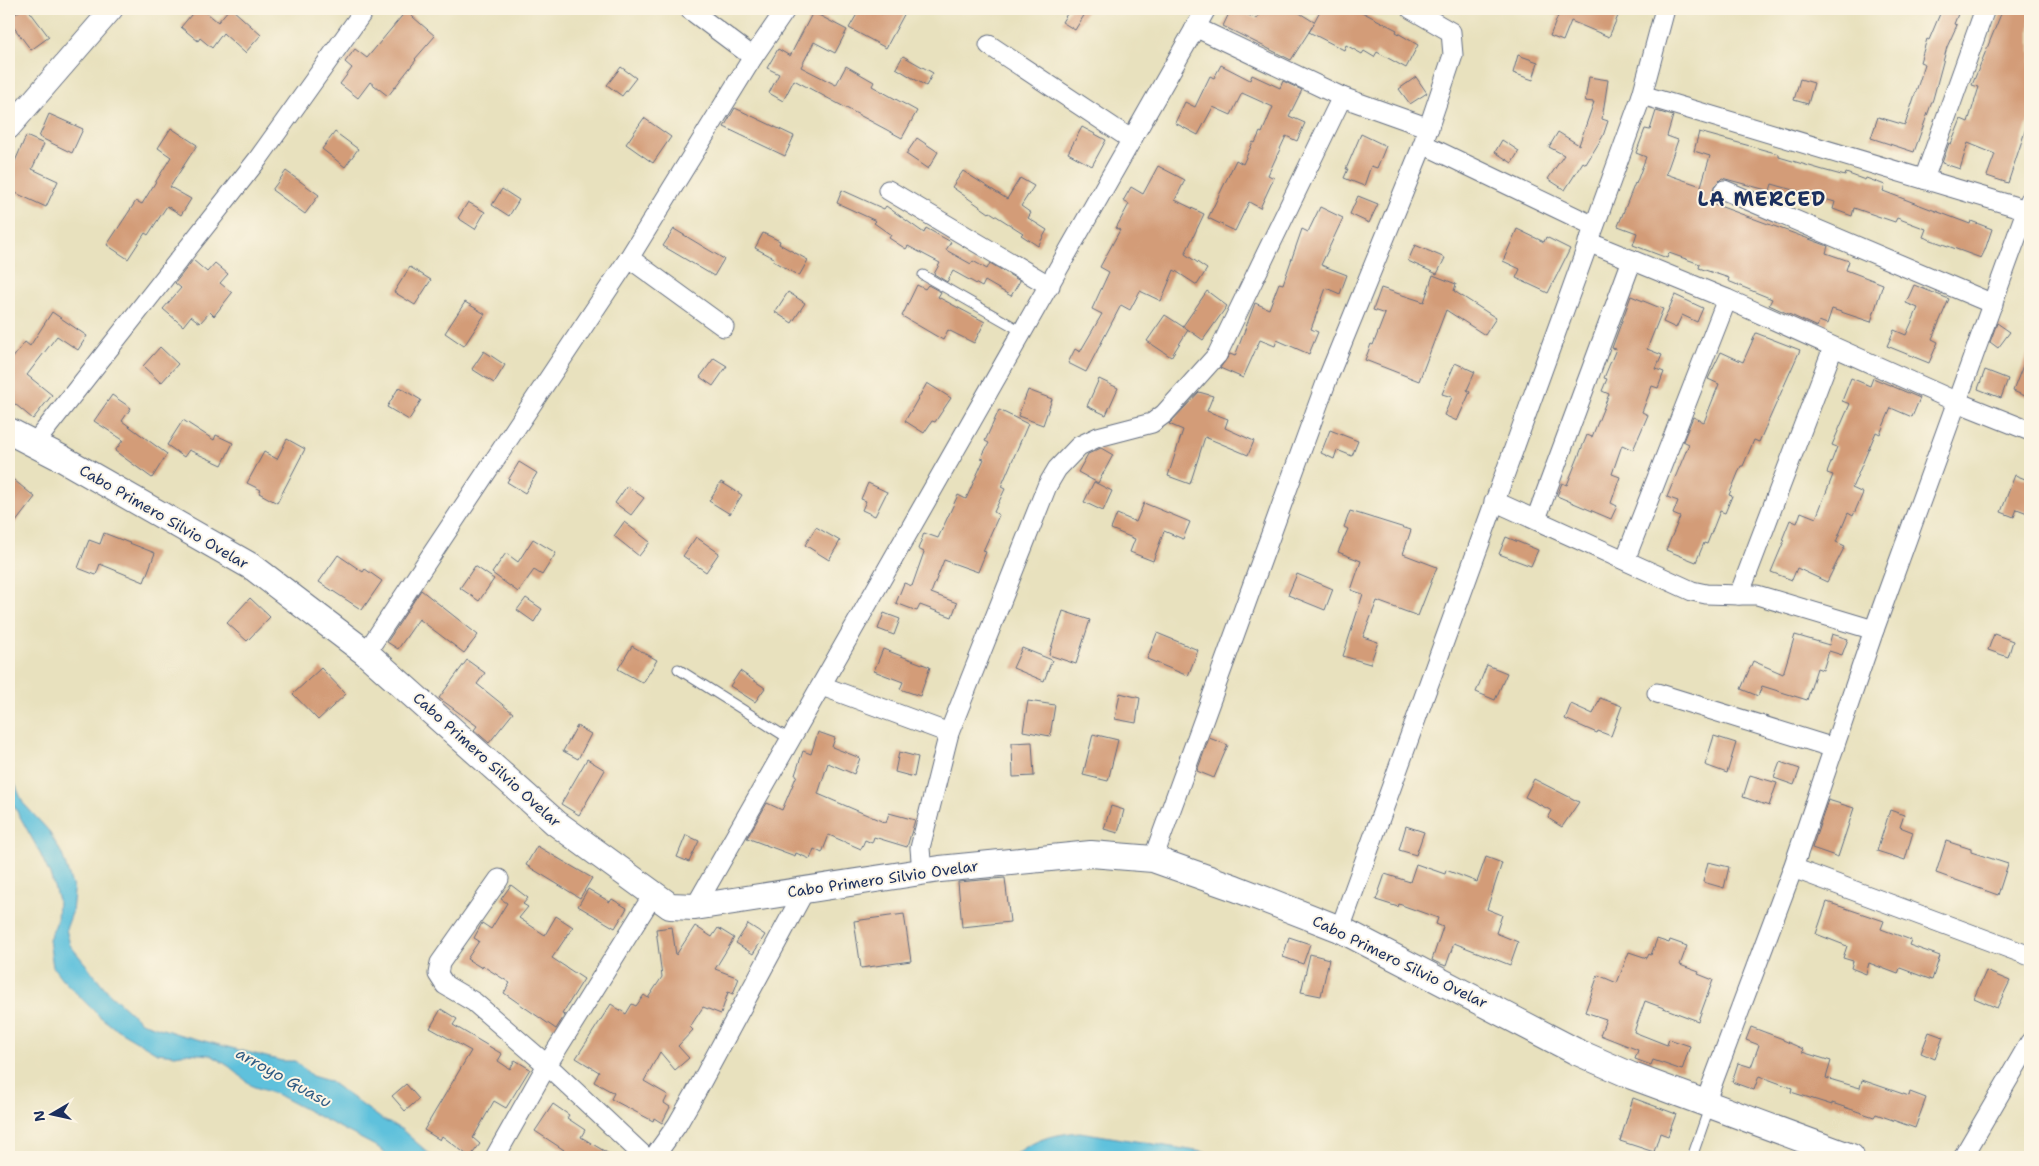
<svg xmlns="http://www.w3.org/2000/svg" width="2039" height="1166" font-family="'Shantell Sans',sans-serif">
  <rect width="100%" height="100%" fill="#fcf5e5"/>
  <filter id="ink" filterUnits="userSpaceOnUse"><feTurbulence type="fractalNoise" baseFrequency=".02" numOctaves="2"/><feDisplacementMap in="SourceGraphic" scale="10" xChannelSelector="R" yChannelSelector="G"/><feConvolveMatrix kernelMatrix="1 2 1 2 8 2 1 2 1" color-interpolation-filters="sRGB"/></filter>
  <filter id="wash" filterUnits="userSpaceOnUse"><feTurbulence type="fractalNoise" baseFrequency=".0096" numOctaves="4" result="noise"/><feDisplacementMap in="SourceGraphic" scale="20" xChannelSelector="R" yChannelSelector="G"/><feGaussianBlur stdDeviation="1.12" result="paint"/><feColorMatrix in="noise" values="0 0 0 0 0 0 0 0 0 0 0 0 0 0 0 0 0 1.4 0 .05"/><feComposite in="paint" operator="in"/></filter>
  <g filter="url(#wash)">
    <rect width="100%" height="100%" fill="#e8e1be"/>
    <g fill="#5ec1dc" stroke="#3c789d">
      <polygon points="9,779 15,784 23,803 48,830 62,854 74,891 72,913 66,929 70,945 109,993 141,1022 181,1035 282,1061 295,1061 312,1076 329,1081 383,1120 401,1129 433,1157 389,1157 379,1148 278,1095 252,1086 230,1067 211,1055 187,1053 175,1055 157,1053 113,1027 98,1015 62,979 53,967 49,940 57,921 58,900 51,877 38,849 14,806 9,800"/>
      <path d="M1080,1132L1233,1157H1011C1036,1139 1050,1135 1080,1132Z"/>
    </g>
    <g id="blocks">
      <g fill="#d39c78">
        <polygon points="22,9 28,9 49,37 31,50 9,21 9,19"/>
        <polygon points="196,9 202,9 218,22 229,9 232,9 261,35 245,53 223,33 212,48 200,38 198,41 181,27"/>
        <polygon points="860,9 873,9 882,14 885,9 907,9 886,48 849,28"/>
        <polygon points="1070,9 1088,9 1075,30 1062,22"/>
        <polygon points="1231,9 1236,9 1257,19 1261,9 1293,9 1314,22 1321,9 1356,9 1397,30 1396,32 1418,45 1406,68 1377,52 1374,57 1364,51 1362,54 1346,45 1344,50 1309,32 1314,24 1291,60 1223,26"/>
        <polygon points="1542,9 1621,9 1609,37 1571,21 1563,41 1550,36 1558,16"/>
        <polygon points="1942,9 1960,9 1954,24 1957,25 1947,47 1933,99 1914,152 1871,138 1878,117 1905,125 1925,64 1920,62 1927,39 1929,40"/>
        <polygon points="2003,9 2030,9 2030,116 2008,183 1987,176 1995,154 1968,143 1960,169 1942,163 1949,143 1951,144 1961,119 1968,122 1979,87 1972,85"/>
        <polygon points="406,11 435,36 415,59 416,60 388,96 370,82 358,98 340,84 352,68 345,62 355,49 367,58"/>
        <polygon points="813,12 847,30 835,53 814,42 801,67 836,85 846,66 874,82 872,86 917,111 902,138 794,80 783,101 769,93 779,74 767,68 778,49 790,56"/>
        <polygon points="1518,55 1538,62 1533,80 1513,73"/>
        <polygon points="903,56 933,73 926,86 896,68"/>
        <polygon points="1221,65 1250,80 1252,75 1280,88 1283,81 1302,90 1289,116 1305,123 1297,141 1286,136 1268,175 1274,178 1260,208 1249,202 1235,231 1208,218 1236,160 1243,164 1253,142 1255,143 1260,132 1262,133 1273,107 1242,93 1231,115 1213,107 1198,135 1175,123 1185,102 1195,107 1210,76 1214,78"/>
        <polygon points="621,67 636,78 622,96 607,85"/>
        <polygon points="1416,77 1427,93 1410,104 1399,89"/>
        <polygon points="1589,77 1608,80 1602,119 1608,121 1603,136 1586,164 1583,162 1565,190 1548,179 1564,155 1549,147 1558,132 1579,145 1594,102 1585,101"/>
        <polygon points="1800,79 1814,83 1808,104 1794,100"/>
        <polygon points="735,108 794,136 785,156 724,127"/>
        <polygon points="1656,111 1673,116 1667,136 1678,140 1666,174 1701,186 1710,156 1694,151 1699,132 1779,154 1779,157 1823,170 1845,176 1846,173 1865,180 1866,178 1885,185 1883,191 1970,224 1971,221 1992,229 1985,250 1981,258 1923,237 1926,229 1897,218 1895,222 1854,208 1852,216 1833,209 1835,202 1772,184 1770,191 1722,178 1714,186 1713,192 1716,198 1714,204 1828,246 1826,253 1849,261 1846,270 1883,284 1871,322 1832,309 1827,324 1819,321 1817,327 1769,305 1772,299 1728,281 1729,278 1699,268 1700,264 1669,253 1667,258 1633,245 1637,233 1618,226 1635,183 1636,184 1646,157 1636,153 1645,129 1650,130"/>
        <polygon points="49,114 83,129 72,153 39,137"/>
        <polygon points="644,118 671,137 653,163 626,144"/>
        <polygon points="1082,127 1106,140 1092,166 1068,153"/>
        <polygon points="171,128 197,145 170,187 191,199 181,215 167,206 148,235 145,233 128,259 107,245 136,201 142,204 171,157 158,148"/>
        <polygon points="335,132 358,149 345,167 322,149"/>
        <polygon points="1361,134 1386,146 1377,168 1371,166 1364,186 1344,178 1348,169 1346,169"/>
        <polygon points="26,136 44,144 32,169 58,181 46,207 9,190 9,175"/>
        <polygon points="917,138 938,152 928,169 906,154"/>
        <polygon points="1502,140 1519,151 1512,163 1495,152"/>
        <polygon points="1158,166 1185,180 1175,200 1204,214 1185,254 1207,269 1197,285 1174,270 1161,301 1140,291 1130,310 1121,305 1086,372 1068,363 1075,349 1080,352 1102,314 1092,309 1109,272 1100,267 1120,230 1116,228 1129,204 1123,201 1131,187 1143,194"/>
        <polygon points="286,171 319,195 305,214 272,190"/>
        <polygon points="963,171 1007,199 1020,178 1034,186 1021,206 1031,213 1028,218 1047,230 1038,246 1021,235 1023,233 990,212 989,213 952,187"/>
        <polygon points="502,189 519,200 509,216 492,205"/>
        <polygon points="842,190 884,209 886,206 924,233 926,228 951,242 946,250 971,264 973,261 987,269 990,263 1020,281 1011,296 985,281 982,287 953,271 947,282 934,274 940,263 908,246 906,249 889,238 891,235 874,223 876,221 837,203"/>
        <polygon points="1358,196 1378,204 1369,223 1350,214"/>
        <polygon points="468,202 485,212 475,229 458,218"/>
        <polygon points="1320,207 1343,218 1321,265 1347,275 1340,294 1326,288 1311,329 1318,332 1309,354 1277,340 1275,346 1260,340 1243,378 1220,368 1230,354 1235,356 1255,303 1269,309 1279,283 1283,284 1302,229 1308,232"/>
        <polygon points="674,229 724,259 714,276 663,246"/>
        <polygon points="1517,229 1544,242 1546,237 1570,249 1548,293 1516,278 1520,269 1503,261"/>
        <polygon points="763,233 780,241 779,244 808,260 799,276 773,261 774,258 755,248"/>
        <polygon points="1415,245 1445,258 1437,274 1408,261"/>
        <polygon points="193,260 207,272 215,263 228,274 220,283 232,293 214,316 210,312 200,323 191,316 183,326 163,309 181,288 175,283"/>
        <polygon points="410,267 431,280 415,305 394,292"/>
        <polygon points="1433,275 1456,284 1454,291 1496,318 1485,335 1446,310 1419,381 1365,360 1371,344 1373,345 1385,314 1373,310 1381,288 1424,302"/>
        <polygon points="917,285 925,289 928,285 941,292 938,297 985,322 974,343 948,330 943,340 902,316"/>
        <polygon points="1914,285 1949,299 1932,339 1938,342 1929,363 1887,346 1894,330 1906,335 1918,308 1906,303"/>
        <polygon points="1207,291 1227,306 1203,340 1183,326"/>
        <polygon points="788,292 805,303 792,323 775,312"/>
        <polygon points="1675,295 1703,308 1697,322 1682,315 1676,328 1663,322"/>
        <polygon points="1631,296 1663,309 1647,349 1662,355 1656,369 1664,372 1658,388 1652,386 1642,412 1648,415 1633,450 1622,445 1612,474 1620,477 1611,503 1617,506 1611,519 1557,496 1562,483 1567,485 1587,435 1592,437 1609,394 1602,391 1607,379 1604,378 1616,349 1612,348"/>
        <polygon points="465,302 485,314 464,346 445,333"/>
        <polygon points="52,312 87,336 78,350 57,336 27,375 52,395 33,419 9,399 9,363 25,342 30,346"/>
        <polygon points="1165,315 1188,330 1171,357 1147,341"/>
        <polygon points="1997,323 2010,332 1998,348 1990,342"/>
        <polygon points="1756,333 1800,350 1759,442 1754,440 1743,466 1741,466 1729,495 1732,496 1725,513 1720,511 1707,544 1704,543 1696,562 1666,550 1680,517 1673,514 1678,501 1667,497 1689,444 1683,441 1693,417 1704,422 1719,384 1708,379 1721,352 1743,362"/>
        <polygon points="160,347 178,364 161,383 143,366"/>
        <polygon points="2029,350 2030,350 2030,398 2013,391"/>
        <polygon points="484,351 505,365 494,383 472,369"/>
        <polygon points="714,358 727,366 713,386 700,377"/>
        <polygon points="1455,363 1475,372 1467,390 1470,392 1457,421 1444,415 1452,397 1442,394"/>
        <polygon points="1985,370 2008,379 2001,398 1978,389"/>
        <polygon points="1851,378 1870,386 1873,378 1920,398 1912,417 1891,408 1880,434 1876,432 1852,488 1863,493 1853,516 1848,513 1836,542 1845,546 1827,582 1797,568 1792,580 1771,572 1784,541 1782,540 1790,520 1797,523 1801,512 1816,518 1833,475 1827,473 1837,447 1832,445 1850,404 1842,401"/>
        <polygon points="1099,379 1118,388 1106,415 1087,406"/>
        <polygon points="927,383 951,398 935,422 932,421 924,433 905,421"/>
        <polygon points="399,387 421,400 409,420 387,407"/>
        <polygon points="1028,390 1052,399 1043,425 1018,416"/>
        <polygon points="1199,392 1213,396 1207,411 1228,419 1225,428 1254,441 1248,455 1205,437 1190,484 1168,476 1183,430 1169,424"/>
        <polygon points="112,395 131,408 122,421 167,454 152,478 115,451 123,440 94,421"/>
        <polygon points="999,410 1028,424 1001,487 1005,489 994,512 999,515 983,551 986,552 978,572 944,560 931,593 957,603 952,617 920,605 917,611 896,603 904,583 912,586 924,552 918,549 924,533 938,538 958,495 966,499 984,459 981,458 989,443 985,441"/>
        <polygon points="183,420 214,440 216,435 233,443 222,465 189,450 184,457 167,445"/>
        <polygon points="1330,430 1358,441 1352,456 1337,450 1334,459 1321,453"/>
        <polygon points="287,439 305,449 277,503 259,493 261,490 247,483 264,452 277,459"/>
        <polygon points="1101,448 1113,455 1098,483 1078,472 1088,454"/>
        <polygon points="519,462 537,473 525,493 507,482"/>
        <polygon points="2015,475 2030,481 2030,514 2017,509 2014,517 2001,512"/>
        <polygon points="9,476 35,497 9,531"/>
        <polygon points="721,482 742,495 730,514 709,501"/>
        <polygon points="1094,482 1112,491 1103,511 1084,502"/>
        <polygon points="868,483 887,492 875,516 862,510 866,501 861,499"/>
        <polygon points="627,486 644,498 631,515 615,503"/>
        <polygon points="1144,503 1190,522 1183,539 1164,531 1153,561 1130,552 1135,539 1111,529 1117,514 1136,522"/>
        <polygon points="1350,511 1411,530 1403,554 1437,567 1418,616 1377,601 1363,637 1378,642 1370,664 1343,656 1363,594 1351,590 1361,561 1338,552 1348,529 1344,527"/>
        <polygon points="624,522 650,542 639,556 614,536"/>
        <polygon points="816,527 840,541 829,560 805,545"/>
        <polygon points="104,533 155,553 144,582 100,564 96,575 78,568 89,540 100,544"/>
        <polygon points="696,537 719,553 706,572 683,556"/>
        <polygon points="1506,537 1538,550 1531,566 1499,554"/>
        <polygon points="533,539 556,553 542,575 534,570 518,592 492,573 506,553 518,562"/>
        <polygon points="338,555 363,572 365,569 382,581 362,610 319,582"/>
        <polygon points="475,566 494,579 479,601 460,588"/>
        <polygon points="1297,574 1333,589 1325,610 1288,595"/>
        <polygon points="421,590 478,635 464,653 419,619 398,649 387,642"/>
        <polygon points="250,598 270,617 247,641 227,623"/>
        <polygon points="526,598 542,609 534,622 517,610"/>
        <polygon points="1063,611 1090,620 1076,664 1049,655"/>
        <polygon points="884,613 900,619 894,635 878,629"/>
        <polygon points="1157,633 1198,650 1188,676 1147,659"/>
        <polygon points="1832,634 1848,639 1842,655 1829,651 1823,670 1817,668 1807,700 1762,686 1758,696 1741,689 1753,661 1783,674 1795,635 1829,645"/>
        <polygon points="1994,634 2013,641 2008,657 1988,650"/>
        <polygon points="632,646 657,660 643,683 618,669"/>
        <polygon points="1022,648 1052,660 1044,681 1013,668"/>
        <polygon points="883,649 930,667 920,696 900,689 903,682 874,671"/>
        <polygon points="467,660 485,673 477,684 513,713 489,743 474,730 477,726 439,698"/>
        <polygon points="1487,665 1507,673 1495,700 1476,692"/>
        <polygon points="321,668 346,694 318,720 293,694"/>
        <polygon points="740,671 765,688 755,702 730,686"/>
        <polygon points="1120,693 1140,698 1136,723 1115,719"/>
        <polygon points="1600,698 1622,706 1611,736 1598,731 1597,733 1565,719 1571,704 1593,714"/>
        <polygon points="1028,701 1055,705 1050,736 1023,731"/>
        <polygon points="577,726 591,734 578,759 563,751"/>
        <polygon points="818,732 835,738 832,747 860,758 854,774 828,763 818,794 886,823 889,813 915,820 907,847 874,837 872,843 865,840 861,849 829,835 822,853 814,849 810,859 796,853 795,856 747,838 767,803 782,810 797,775 795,775 803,751 811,754"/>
        <polygon points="1093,734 1118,740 1108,781 1083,775"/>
        <polygon points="1714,736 1736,743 1727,773 1705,765"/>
        <polygon points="1209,738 1228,745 1214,778 1197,771"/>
        <polygon points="1032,742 1034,776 1013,777 1012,743"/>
        <polygon points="899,752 918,757 914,777 895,772"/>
        <polygon points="587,759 605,770 579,815 561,804"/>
        <polygon points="1780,762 1800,769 1794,785 1774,778"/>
        <polygon points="1750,775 1777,783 1769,806 1743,797"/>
        <polygon points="1534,779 1579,802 1562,827 1548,818 1552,811 1525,797"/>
        <polygon points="1828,800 1854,808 1838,857 1812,848"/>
        <polygon points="1111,806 1124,810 1118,833 1104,829"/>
        <polygon points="1890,810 1904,815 1900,827 1913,832 1905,860 1877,851"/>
        <polygon points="1406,826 1424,832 1416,855 1399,850"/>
        <polygon points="686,835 699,841 689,862 677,857"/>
        <polygon points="1946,841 1971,849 1971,852 2008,864 1998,895 1936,873"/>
        <polygon points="537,846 592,878 580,898 526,865"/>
        <polygon points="1486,857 1502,863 1487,909 1502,915 1496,933 1518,942 1510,965 1454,943 1446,966 1438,963 1432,960 1443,927 1436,924 1438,918 1407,907 1399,904 1398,907 1376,900 1385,874 1410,882 1416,864 1445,874 1446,870 1477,882"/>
        <polygon points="1708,862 1729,867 1724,888 1703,882"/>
        <polygon points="1005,878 1010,922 962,927 958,882"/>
        <polygon points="511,885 528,898 523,904 528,907 519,918 545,935 556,916 573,927 552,958 584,979 562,1014 565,1015 556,1029 504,993 510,983 483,966 482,968 467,959 479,941 474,938 482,923 491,929 507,903 501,899"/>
        <polygon points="588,889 610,902 612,899 627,908 615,928 578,906"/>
        <polygon points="1827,902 1884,921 1881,929 1911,940 1909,945 1940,956 1932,980 1900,968 1898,974 1869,963 1866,974 1851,968 1853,961 1843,958 1847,946 1816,934"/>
        <polygon points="904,914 911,961 861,968 854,921"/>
        <polygon points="748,924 765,935 753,954 736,943"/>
        <polygon points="695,926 712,937 718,928 734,938 715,969 739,978 733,994 728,992 721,1014 703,1007 690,1027 693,1030 678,1046 689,1058 675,1070 660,1052 644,1081 668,1095 664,1103 670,1107 662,1123 654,1118 653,1121 611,1099 614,1093 594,1082 599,1072 576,1058 611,1004 626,1014 632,1004 636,1006 644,995 648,998 662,977 656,929 672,927 676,955"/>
        <polygon points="1289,937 1310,944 1303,964 1283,957"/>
        <polygon points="1657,939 1669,943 1670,940 1687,946 1680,965 1699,972 1698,974 1713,980 1698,1021 1645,1001 1634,1032 1667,1045 1669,1039 1690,1046 1682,1070 1653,1060 1651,1065 1635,1059 1638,1050 1600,1035 1606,1019 1585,1012 1598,975 1617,983 1629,952 1647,958 1649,954 1651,955"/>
        <polygon points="1310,954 1329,959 1321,996 1301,992"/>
        <polygon points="1986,971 2010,981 1997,1008 1974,998"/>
        <polygon points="441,1009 457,1019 453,1025 502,1054 498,1061 510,1069 515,1060 530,1069 506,1108 494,1101 473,1138 480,1144 470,1157 442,1136 440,1140 424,1130 471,1051 430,1028"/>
        <polygon points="1751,1027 1783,1039 1783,1040 1803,1049 1802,1052 1831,1061 1826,1078 1860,1088 1862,1080 1909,1096 1910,1092 1926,1098 1915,1128 1876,1114 1874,1117 1832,1103 1832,1105 1791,1092 1792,1088 1759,1076 1754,1090 1732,1082 1738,1063 1751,1067 1759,1045 1746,1040"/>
        <polygon points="1929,1032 1943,1037 1935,1059 1921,1053"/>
        <polygon points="406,1084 419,1099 405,1111 392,1096"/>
        <polygon points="1633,1098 1676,1114 1668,1136 1660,1133 1654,1152 1620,1141"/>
        <polygon points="553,1104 569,1115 567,1118 585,1130 581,1137 614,1157 560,1157 564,1150 535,1131"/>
      </g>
    </g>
  </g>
  <g filter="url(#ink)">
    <use href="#blocks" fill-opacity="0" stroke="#636d80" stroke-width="1"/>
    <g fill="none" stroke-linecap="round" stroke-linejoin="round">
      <defs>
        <g id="service">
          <polyline points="923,275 1023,332"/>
          <polyline points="678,669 791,740"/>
          <polyline points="1692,1157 1709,1108"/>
        </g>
        <g id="minor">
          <polyline points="689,9 753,57"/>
          <polyline points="1195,27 1342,97 1429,128"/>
          <polyline points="989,45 1132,140"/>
          <polyline points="1642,95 2027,210"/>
          <polyline points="1423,144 1594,226"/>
          <polyline points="1924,179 1985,9"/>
          <polyline points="888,190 1050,286"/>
          <polyline points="1724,190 1993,304"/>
          <polyline points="1588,242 1727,299 1957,402 2030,431"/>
          <polyline points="629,258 724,327"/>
          <polyline points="1833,348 1739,595 1757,595 1874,630"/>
          <polyline points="34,444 258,159 365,9"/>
          <polyline points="1494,501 1692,591 1706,594 1739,595"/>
          <polyline points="1536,519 1632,260"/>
          <polyline points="1625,560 1727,299"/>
          <polyline points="366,653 629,258 753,57 786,9"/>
          <polyline points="822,686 949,733"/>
          <polyline points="1657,693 1834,748"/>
          <polyline points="1153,859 1327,380 1423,144 1453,55 1451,32 1411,9"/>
          <polyline points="1793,868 2030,956"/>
          <polyline points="922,872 920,848 949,733 1047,486 1057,469 1079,446 1098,437 1152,423 1164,414 1217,355 1342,97"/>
          <polyline points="499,879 440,963 438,974 445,985 474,1002 547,1065 645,1157"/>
          <polyline points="695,907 1206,9"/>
          <polyline points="1340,929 1642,95 1665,9"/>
          <polyline points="1705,1103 1793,868 1874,630 2030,200"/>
          <polyline points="495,1157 547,1065 653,895"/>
          <polyline points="654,1157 677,1125 696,1092 805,890"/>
          <polyline points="1963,1157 2030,1042"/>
        </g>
        <polyline id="tertiary" points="9,128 112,9"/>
        <polyline id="secondary" points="9,431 63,459 254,568 366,653 556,823 670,906 695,907 940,869 1091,854 1153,859 1235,888 1340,929 1575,1051 1632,1076 1851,1157"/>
      </defs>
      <use href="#service" stroke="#636d80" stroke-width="11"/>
      <use href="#minor" stroke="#636d80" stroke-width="21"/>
      <use href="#tertiary" stroke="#636d80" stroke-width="24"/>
      <use href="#secondary" stroke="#636d80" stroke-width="28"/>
      <use href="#service" stroke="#fff" stroke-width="9"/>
      <use href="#minor" stroke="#fff" stroke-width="19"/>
      <use href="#tertiary" stroke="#fff" stroke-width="22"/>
      <use href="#secondary" stroke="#fff" stroke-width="26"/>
    </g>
  </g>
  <g text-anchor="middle" stroke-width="4" stroke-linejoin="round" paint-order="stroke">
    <g font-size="15" fill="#1b2f5e" stroke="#fcf5e5">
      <text transform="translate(164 517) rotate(30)" y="5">Cabo Primero Silvio Ovelar</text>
      <text transform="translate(487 760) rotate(42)" y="5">Cabo Primero Silvio Ovelar</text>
      <text transform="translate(883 879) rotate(-8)" y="5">Cabo Primero Silvio Ovelar</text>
      <text transform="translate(1400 962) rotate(26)" y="5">Cabo Primero Silvio Ovelar</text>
    </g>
    <g font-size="16" font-style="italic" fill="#2f5b84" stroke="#fcf5e5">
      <text transform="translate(284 1077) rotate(29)" y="6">arroyo Guasu</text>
    </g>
    <g font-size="20" font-weight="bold" letter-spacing="1" fill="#1b2f5e" stroke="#fcf5e5">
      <text x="1762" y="206">LA MERCED</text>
    </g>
  </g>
  <rect width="2039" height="1166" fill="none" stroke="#fcf5e5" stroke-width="30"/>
  <g transform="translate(52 1114) rotate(261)" stroke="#fcf5e5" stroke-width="4" paint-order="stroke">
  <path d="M0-4L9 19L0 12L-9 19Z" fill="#1b2f5e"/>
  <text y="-8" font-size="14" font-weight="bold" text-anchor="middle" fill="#1b2f5e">N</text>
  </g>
</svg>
